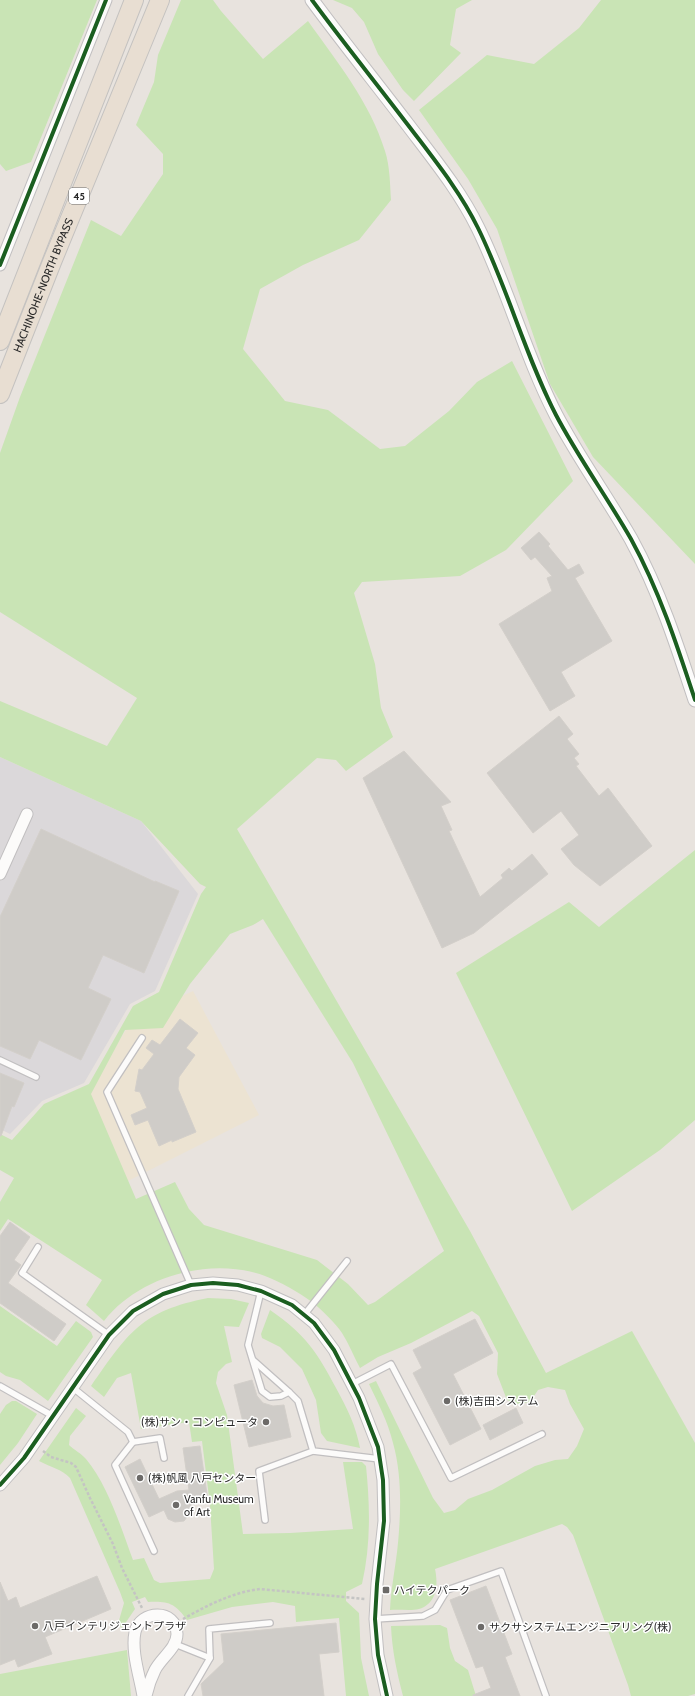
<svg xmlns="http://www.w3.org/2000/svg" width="695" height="1696" font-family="Cabin,'Noto Sans JP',sans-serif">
  <rect width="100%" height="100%" fill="#e8e3de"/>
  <polygon fill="#dbd8da" points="0,757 141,821 198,894 155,991 130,1004 84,1083 42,1101 10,1134 0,1129"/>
  <polygon fill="#ece3d2" points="193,991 259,1115 126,1182 85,1094 133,1019"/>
  <g fill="#c9e4b5" fill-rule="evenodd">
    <polygon points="0,0 97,0 31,162 6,171 0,164"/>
    <path d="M181,0H213L221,11L263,59L308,21C337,62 370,102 385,151C390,166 390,185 391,200L359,240L303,265L260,289L243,349L285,401L328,410L380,449L405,446L449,411L477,382L512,361L573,481L506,550L460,576L362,582L354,593L375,664L381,708L393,737L346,771L336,760L317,758L237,829L470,1231L546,1373L632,1331L695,1443V1694L688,1696H631L628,1685L573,1535L567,1527L562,1524L435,1569C438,1583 438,1603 419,1609C411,1611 399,1609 390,1610C391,1587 396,1565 398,1543C401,1511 402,1475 393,1443C388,1422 378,1403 369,1384L376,1381L433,1498L444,1513L455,1510L468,1499L492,1490L535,1466L555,1460L568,1459L577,1446L584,1429L570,1404L565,1390L548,1387L538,1390L530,1402L517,1404L507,1400L497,1374L498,1353L479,1316L472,1311L411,1343L378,1357L360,1368C354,1357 349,1344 342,1333C336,1324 321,1309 312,1302C298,1292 281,1282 265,1276C211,1256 139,1276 104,1321L86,1305L102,1280L8,1219L0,1231V1202L14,1178L0,1170V1134L12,1140L44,1104L89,1084L133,1006L159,992L201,894L206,887L200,884L141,821L0,757V701L107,746L137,698L0,612V453L20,397L91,220L121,236L163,174V154L136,125L154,82L158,55ZM263,919L353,1063L444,1251L375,1302L368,1305L348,1284L317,1260L204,1225L189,1209L175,1182L136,1199L91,1094L125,1030L163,1028L190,984L230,934L253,925Z"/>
    <polygon points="333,0 472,0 456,9 450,45 461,53 414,101 403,90 378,54 364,22 352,8"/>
    <polygon points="601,0 695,0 695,564 593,457 550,384 497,229 468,179 419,110 487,55 534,64 579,28"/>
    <polygon points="695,850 695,1120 660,1150 572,1211 456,973 569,902 599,927"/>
    <path d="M208,1298L231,1299L249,1303L239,1327L224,1326L232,1362L226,1364L218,1372L216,1383L227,1415L243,1534L290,1533L353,1529L343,1462H362L366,1466C370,1505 371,1545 362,1584L346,1592V1601L359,1613L361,1658L369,1696H346L339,1618L296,1622L295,1606L273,1602L232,1607L187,1620C175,1603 168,1601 148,1602L145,1597L132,1602L135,1609L122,1628L118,1624L124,1603L120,1592L70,1478C62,1469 50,1467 39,1461L76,1408L86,1416L70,1436L69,1445C74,1450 81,1453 86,1459C108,1485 121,1528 133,1560L144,1558L154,1580L160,1583L210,1579L214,1569L210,1505L202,1441L192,1442L189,1422L141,1429L131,1373L117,1378L104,1397L91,1386C128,1333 141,1311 208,1298Z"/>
    <polygon points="0,1306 57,1346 76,1321 91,1332 93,1337 48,1401 20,1380 6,1376 0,1372"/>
    <path d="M270,1310C305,1334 317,1352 336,1388C347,1408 356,1426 360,1448L327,1441L321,1433L316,1400L302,1369L280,1347L262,1338L261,1334Z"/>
    <polygon points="12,1401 16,1401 37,1414 18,1443 0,1465 0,1414 6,1405"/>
    <path d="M440,1625L447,1628L450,1648L455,1661L468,1670L476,1696H403C397,1673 392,1650 391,1626Z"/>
    <polygon points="127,1650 131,1696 0,1696 0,1674"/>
  </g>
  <g fill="#cfccc8" stroke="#d3cfca">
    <polygon points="539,532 550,544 548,546 568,570 579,564 584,573 575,578 612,641 561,672 575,696 550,711 499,624 552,591 547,578 552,576 535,557 531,560 521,548"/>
    <polygon points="559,716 573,734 567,739 579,754 574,758 579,764 576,766 599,796 608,788 652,846 600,886 574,865 561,849 579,835 561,811 533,833 487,773"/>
    <polygon points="404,751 451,802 441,806 452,830 449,831 480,897 503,878 501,875 509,868 512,871 532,854 548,874 474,933 442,948 363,778"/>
    <polygon points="41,829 155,882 155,881 179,891 144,973 103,955 88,988 111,999 81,1060 39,1040 30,1059 0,1046 0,917"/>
    <polygon points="180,1019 198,1033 186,1048 195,1055 179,1077 178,1089 196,1132 172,1142 172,1140 159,1146 148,1120 135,1125 131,1115 147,1108 140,1092 135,1091 139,1069 142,1070 154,1054 146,1048 152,1040 160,1045"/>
    <polygon points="0,1073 24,1083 14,1107 12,1106 1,1136 0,1136"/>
    <polygon points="10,1222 30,1237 14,1260 21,1265 8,1283 66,1324 54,1341 0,1303 0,1236"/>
    <polygon points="475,1319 493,1353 453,1374 481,1429 450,1445 413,1373 422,1368 413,1350"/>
    <polygon points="252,1380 257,1396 263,1403 273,1406 284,1405 291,1437 249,1447 234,1385"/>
    <polygon points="516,1408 523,1423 490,1440 483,1425"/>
    <polygon points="200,1446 208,1501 191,1504 190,1513 184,1521 175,1522 168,1519 164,1510 149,1517 125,1467 140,1459 159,1499 177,1491 189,1490 183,1448"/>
    <polygon points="97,1576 111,1609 45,1637 52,1654 18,1667 15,1659 0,1665 0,1582 8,1601 16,1597 20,1608"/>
    <polygon points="486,1586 512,1654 505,1657 520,1696 473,1696 473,1695 491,1688 483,1666 476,1668 450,1600"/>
    <polygon points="336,1623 339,1652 319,1654 324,1696 203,1696 201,1684 224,1662 221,1634"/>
  </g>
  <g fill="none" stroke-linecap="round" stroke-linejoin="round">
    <defs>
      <g id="service">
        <polyline points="142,1038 107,1092 191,1285"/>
        <polyline points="0,1060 36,1077"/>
        <polyline points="38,1247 22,1273 109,1335"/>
        <polyline points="261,1291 248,1345 262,1391 270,1397 281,1396 289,1392 298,1401 313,1451 380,1459"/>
        <polyline points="304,1315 347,1261"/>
        <polyline points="253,1360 289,1392"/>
        <polyline points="352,1384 391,1364 451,1478 542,1434"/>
        <polyline points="0,1386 53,1416"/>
        <polyline points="72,1387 128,1432 133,1442 160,1438 164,1458"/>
        <polyline points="133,1442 115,1465 154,1551"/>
        <polyline points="265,1520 259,1471 313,1451"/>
        <polyline points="375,1619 423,1616 435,1610 447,1590 501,1571 546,1696"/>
        <polyline points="175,1644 210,1658"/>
        <polyline points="188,1696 210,1658 209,1629 270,1623"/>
      </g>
      <g id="minor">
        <polyline points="0,265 106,0"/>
        <polyline points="0,874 27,814"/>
        <polyline points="0,1485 24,1458 109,1335 133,1311 163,1294 191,1285 213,1283 238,1285 261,1291 292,1305 314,1323 334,1350 359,1398 378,1447 383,1480 384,1521 377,1584 375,1619 378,1655 387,1696"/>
        <path d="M143,1696C140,1677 131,1652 135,1632C140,1610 176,1608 177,1634C177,1648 161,1658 155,1670C151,1678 148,1687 146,1696"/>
      </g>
      <path id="tertiary" d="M312,0C343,42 376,83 408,125C433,158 460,191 478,228C508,289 525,355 556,415C578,457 607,497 631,539C659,590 677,645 695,700"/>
      <g id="trunk">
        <polyline points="0,341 134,0"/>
        <path id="s1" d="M0,394L52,262L160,0"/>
      </g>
    </defs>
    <use href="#service" stroke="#c1bfc0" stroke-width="8"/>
    <use href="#minor" stroke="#c1bfc0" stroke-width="13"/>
    <use href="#tertiary" stroke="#c1bfc0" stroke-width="15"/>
    <use href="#trunk" stroke="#c4c2c0" stroke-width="20"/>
    <g stroke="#c4c4c3" stroke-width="2.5" stroke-dasharray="3 2" stroke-linecap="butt">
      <polyline points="43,1451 51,1457 71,1463 76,1467 90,1498 113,1544 122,1568 142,1608"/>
      <path d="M183,1619C206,1606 233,1592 260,1589L365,1599"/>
    </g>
    <use href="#service" stroke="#fcfbfa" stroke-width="5.5"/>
    <use href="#minor" stroke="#fcfbfa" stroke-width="11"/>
    <use href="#tertiary" stroke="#fcfbfa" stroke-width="13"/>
    <use href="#trunk" stroke="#e8ded2" stroke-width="18"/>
    <defs>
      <g id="cycleway">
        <path d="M312,0C343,42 376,83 408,125C433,158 460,191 478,228C508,289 525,355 556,415C578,457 607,497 631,539C659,590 677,645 695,700"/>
        <polyline points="0,265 106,0"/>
        <polyline points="0,1485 24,1458 109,1335 133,1311 163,1294 191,1285 213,1283 238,1285 261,1291 292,1305 314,1323 334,1350 359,1398 378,1447 383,1480 384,1521 377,1584 375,1619 378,1655 387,1696"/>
      </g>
    </defs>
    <use href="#cycleway" stroke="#fff" stroke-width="6"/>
    <use href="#cycleway" stroke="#1b5e20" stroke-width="4"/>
  </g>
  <g fill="#6c6a68" stroke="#fff" stroke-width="1.5">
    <circle cx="447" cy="1401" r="4"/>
    <circle cx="266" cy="1422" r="4"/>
    <circle cx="140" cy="1478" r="4"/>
    <circle cx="176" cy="1505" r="4"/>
    <rect x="382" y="1586" width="8" height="8" rx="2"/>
    <circle cx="35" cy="1626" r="4"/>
    <circle cx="481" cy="1627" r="4"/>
  </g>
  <g text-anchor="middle" stroke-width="3" stroke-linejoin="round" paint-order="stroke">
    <rect fill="#fff" stroke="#696969" stroke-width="1" x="69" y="188" width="20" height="16" rx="3"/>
    <g font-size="10" font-weight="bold" fill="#292929">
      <text x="79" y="200">45</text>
    </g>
    <g font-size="11" fill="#292929" stroke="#fff">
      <text dy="4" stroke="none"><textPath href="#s1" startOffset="117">HACHINOHE-NORTH BYPASS</textPath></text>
    </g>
    <g font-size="11" fill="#292929" stroke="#fff" text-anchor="start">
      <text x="455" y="1405">(株)吉田システム</text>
      <text x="258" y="1426" text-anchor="end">(株)サン・コンピュータ</text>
      <text x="148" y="1482">(株)帆風 八戸センター</text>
      <text x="184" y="1503">Vanfu Museum<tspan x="184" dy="13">of Art</tspan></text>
      <text x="394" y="1594">ハイテクパーク</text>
      <text x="43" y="1630">八戸インテリジェントプラザ</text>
      <text x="489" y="1631">サクサシステムエンジニアリング(株)</text>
    </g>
  </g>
</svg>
